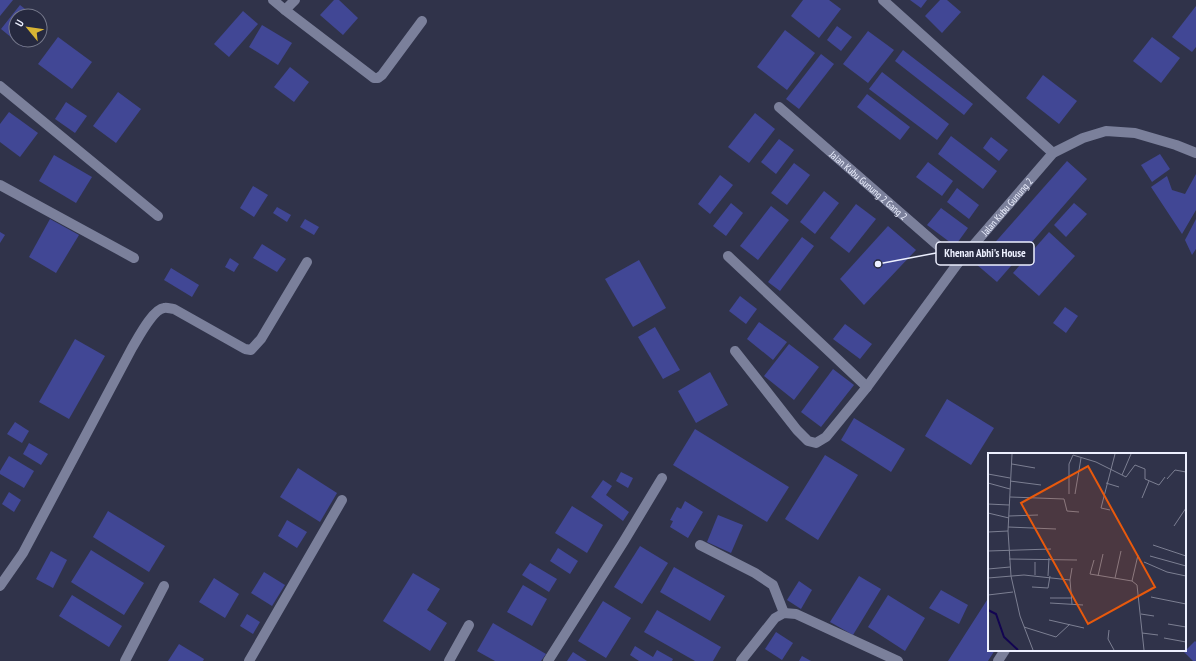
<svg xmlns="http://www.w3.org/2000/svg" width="1196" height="661" font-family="'PT Sans Narrow',sans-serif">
  <rect width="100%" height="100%" fill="#30334a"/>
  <g fill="#414795">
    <polygon points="0,0 13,0 0,16"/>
    <polygon points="334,0 339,0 358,18 343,35 320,15"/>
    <polygon points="803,0 829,0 841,9 819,38 791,16"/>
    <polygon points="910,0 927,0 921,8"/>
    <polygon points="940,0 947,0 961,12 942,33 925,16"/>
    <polygon points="20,5 34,16 16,16 16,40 29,40 23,47 1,29"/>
    <polygon points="1196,6 1196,47 1192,52 1172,37"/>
    <polygon points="243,11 258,24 229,57 214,44"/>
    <polygon points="262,25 292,43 278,65 249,47"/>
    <polygon points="837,26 852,37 841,51 827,40"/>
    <polygon points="785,30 815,53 787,90 757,67"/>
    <polygon points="868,31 894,50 868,83 843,64"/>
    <polygon points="58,37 92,62 72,89 38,64"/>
    <polygon points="1152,37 1180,58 1161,83 1133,61"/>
    <polygon points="903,50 973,104 964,115 895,61"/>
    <polygon points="821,54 834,64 799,109 786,99"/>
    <polygon points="290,67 309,82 294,102 274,87"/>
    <polygon points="882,72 949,124 937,140 869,89"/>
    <polygon points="1043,75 1077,101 1059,124 1026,98"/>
    <polygon points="118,92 141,109 116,143 93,126"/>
    <polygon points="867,94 910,127 900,140 857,107"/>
    <polygon points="66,102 87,116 75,133 55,119"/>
    <polygon points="9,112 38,133 20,157 0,142 0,124"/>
    <polygon points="755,113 775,129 749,163 728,147"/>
    <polygon points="951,136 997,171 983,189 938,154"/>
    <polygon points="991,137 1008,150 999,161 983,148"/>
    <polygon points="779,139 794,150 776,174 761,162"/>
    <polygon points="1160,154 1170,169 1152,182 1141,165"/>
    <polygon points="54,155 92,177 76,203 39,181"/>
    <polygon points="1067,161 1087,179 997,282 976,264"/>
    <polygon points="928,162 953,181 942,196 916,177"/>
    <polygon points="794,163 810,175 787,205 771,193"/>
    <polygon points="1196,174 1196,210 1182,234 1151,187 1167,176 1172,190 1185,194"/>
    <polygon points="720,175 733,185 710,214 698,204"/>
    <polygon points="253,186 268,195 254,217 240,208"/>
    <polygon points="957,188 979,205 969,219 947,202"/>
    <polygon points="824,191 839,203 815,234 800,222"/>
    <polygon points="731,203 743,213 726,236 713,226"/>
    <polygon points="1074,203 1087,214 1066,237 1054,225"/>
    <polygon points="856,204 876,219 849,253 830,238"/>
    <polygon points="771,206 789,220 758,260 740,246"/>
    <polygon points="277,207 291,215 287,222 273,213"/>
    <polygon points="941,208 968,228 955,246 927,225"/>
    <polygon points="50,219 79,235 56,273 29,257"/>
    <polygon points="305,219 319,227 314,235 300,227"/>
    <polygon points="1196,219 1196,249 1192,255 1185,240"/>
    <polygon points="888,226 916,250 864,305 840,279"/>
    <polygon points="0,232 5,235 0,243"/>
    <polygon points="1049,232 1075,256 1039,296 1013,273"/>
    <polygon points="802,237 814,246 780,291 768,282"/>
    <polygon points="262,244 286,259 277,272 253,258"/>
    <polygon points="230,258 239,264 234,272 225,267"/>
    <polygon points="639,260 666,308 633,327 605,279"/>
    <polygon points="171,268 199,285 192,297 164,280"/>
    <polygon points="740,296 757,309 746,324 729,311"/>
    <polygon points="1065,307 1078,316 1066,333 1053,323"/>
    <polygon points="759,322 787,342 773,360 747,339"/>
    <polygon points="845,324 872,344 860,359 833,339"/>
    <polygon points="655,327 680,370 663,379 638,337"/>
    <polygon points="75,339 105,356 69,419 39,402"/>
    <polygon points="789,344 819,367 794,400 764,376"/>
    <polygon points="833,369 854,385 821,427 801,412"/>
    <polygon points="710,372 728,405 696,423 678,391"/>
    <polygon points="947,399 994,428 971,465 925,436"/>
    <polygon points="854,418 905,449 891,472 841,440"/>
    <polygon points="15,422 29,431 22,443 7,434"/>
    <polygon points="695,429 789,487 767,522 673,465"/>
    <polygon points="29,443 48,454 41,465 23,454"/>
    <polygon points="825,455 858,475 818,540 785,519"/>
    <polygon points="9,456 34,471 24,488 0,474 0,471"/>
    <polygon points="298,468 337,493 320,522 280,497"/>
    <polygon points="621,472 633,478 628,488 616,481"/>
    <polygon points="603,480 612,486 606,495 629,512 623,521 591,497"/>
    <polygon points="9,492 21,500 14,512 2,504"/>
    <polygon points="685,501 703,512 688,538 670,527 673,521 670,520 677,507 681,509"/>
    <polygon points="572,506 603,525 587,553 555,533"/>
    <polygon points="108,511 165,546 149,572 93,537"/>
    <polygon points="718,515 743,525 731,553 707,542"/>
    <polygon points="287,520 307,532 297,548 278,536"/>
    <polygon points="640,546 668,563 642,604 614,587"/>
    <polygon points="558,548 578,561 570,574 550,561"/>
    <polygon points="91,550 144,583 124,615 71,582"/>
    <polygon points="51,551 67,560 53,588 36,579"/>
    <polygon points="530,563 557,579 549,592 522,575"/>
    <polygon points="674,567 725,596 710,621 660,592"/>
    <polygon points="264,572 285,585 272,606 251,593"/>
    <polygon points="413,573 440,589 427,610 447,623 430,651 383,621"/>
    <polygon points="859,576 881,589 853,635 830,622"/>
    <polygon points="214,578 239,594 225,618 199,602"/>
    <polygon points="799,581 812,590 801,609 787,600"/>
    <polygon points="523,585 547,599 532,626 507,612"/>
    <polygon points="941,590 968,605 959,624 929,608"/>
    <polygon points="72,595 122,626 109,647 59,616"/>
    <polygon points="888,595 925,618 905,651 868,627"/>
    <polygon points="989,597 989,650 995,650 988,661 948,661"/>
    <polygon points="603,601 631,618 606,658 578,641"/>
    <polygon points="657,610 721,647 713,661 695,661 644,632"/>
    <polygon points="247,614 260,622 253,634 240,626"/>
    <polygon points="493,623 546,654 541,661 495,661 477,651"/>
    <polygon points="776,632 793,643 782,660 765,649"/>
    <polygon points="1195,641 1196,642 1196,661 1193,661 1184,652"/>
    <polygon points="179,644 204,659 203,661 168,661"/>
    <polygon points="635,646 653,657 657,650 673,659 672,661 639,661 630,655"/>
    <polygon points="573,652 587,661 567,661"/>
    <polygon points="802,656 811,661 799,661"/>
  </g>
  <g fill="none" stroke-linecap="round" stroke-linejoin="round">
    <g stroke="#7b809b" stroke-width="10">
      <polyline points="273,0 285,10 374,78 378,78 382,75 422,21"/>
      <polyline points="883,0 1053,153"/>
      <polyline points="285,10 295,0"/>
      <polyline points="0,86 158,216"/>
      <path id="s1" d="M779,107L958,263"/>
      <polyline points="0,185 134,258"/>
      <polyline points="728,256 867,387"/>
      <path id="s2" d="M735,351L797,430L808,441L816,443L826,437L867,387L958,263L1053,153L1083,138L1106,131L1135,133L1176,145L1196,153"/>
      <polyline points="700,545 755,573 773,585 784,613"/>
      <path d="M0,586L23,553L132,348C138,338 153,309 164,308C167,307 171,309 174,309L245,349L251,350L261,339L307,262"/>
      <polyline points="125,661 164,586"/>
      <polyline points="249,661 342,500"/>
      <polyline points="449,661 469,625"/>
      <polyline points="548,661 624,541 662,478"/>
      <polyline points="741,661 775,618 784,613 796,614 898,661"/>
      <polyline points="998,661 1005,650"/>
    </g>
  </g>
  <g text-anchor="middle" stroke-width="3.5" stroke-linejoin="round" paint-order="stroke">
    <g font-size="10" fill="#edf0ff" stroke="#26293f">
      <text dy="4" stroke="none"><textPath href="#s1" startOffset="119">Jalan Kubu Gunung 2 Gang 2</textPath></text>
      <text dy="4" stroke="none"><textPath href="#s2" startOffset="429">Jalan Kubu Gunung 2</textPath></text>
    </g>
  </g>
  <g transform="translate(988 453)">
    <rect width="198" height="198" fill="#30334a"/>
    <path fill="none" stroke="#120451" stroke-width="2" d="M0,157L8,161L16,184L30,197"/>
    <path fill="none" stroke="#7c7f92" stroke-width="1" d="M24,1L20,78L23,123L32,163L45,197M24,11L47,15M0,21L22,25M134,22L143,1M179,26L187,17L198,19M22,28L53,32M0,30L22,36M118,30L131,34M81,41V11L85,2L108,9L138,24L147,12L157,16V26L171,32L177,24M87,41L93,5M22,44L76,46L79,58L91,59M154,45L161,28M0,51L21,52M122,57L113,55L127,1M0,60L21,65M21,63L50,62M186,73L198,55M20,74L68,76M0,79L20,78M165,92L198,103M0,98L63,96M162,103L198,113M21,106L89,107M106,107L102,121L144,128L149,132L156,197M156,109L179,119L198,123M84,115L82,127L84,151M0,116L22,114M47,122V109M60,123L61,105M110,123L115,101M0,125L36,122L82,127M127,125L133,98M144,128L150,102M44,134L60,135L62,123M0,142L25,139M163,144L198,151M62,145H84M62,150L95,152M153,161L166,163M61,167L96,175M180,171L198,174M36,174L68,184L82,171M121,177L120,186L126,197M154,180L170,182M176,185L198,189"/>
    <path fill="#e8590c" fill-opacity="0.15" stroke="#e8590c" stroke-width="2" d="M100,13L167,134L100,171L33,50Z"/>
    <rect width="198" height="198" fill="none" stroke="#edf0ff" stroke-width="2"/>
  </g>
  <path fill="none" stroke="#edf0ff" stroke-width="1.5" d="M878 264L936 253"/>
  <circle fill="#edf0ff" stroke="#26293f" stroke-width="1.5" cx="878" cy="264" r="4"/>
  <rect fill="#26293f" stroke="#edf0ff" stroke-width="1.5" x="936" y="242" width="98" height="23" rx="4"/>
  <g font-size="11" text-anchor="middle" font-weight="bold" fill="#edf0ff">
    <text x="985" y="257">Khenan Abhi's House</text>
  </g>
  <g transform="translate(28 28) rotate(299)"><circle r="19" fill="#26293f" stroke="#76798c"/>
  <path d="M0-3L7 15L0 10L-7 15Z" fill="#d8b434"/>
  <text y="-6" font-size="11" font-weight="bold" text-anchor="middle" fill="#edf0ff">U</text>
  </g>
</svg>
